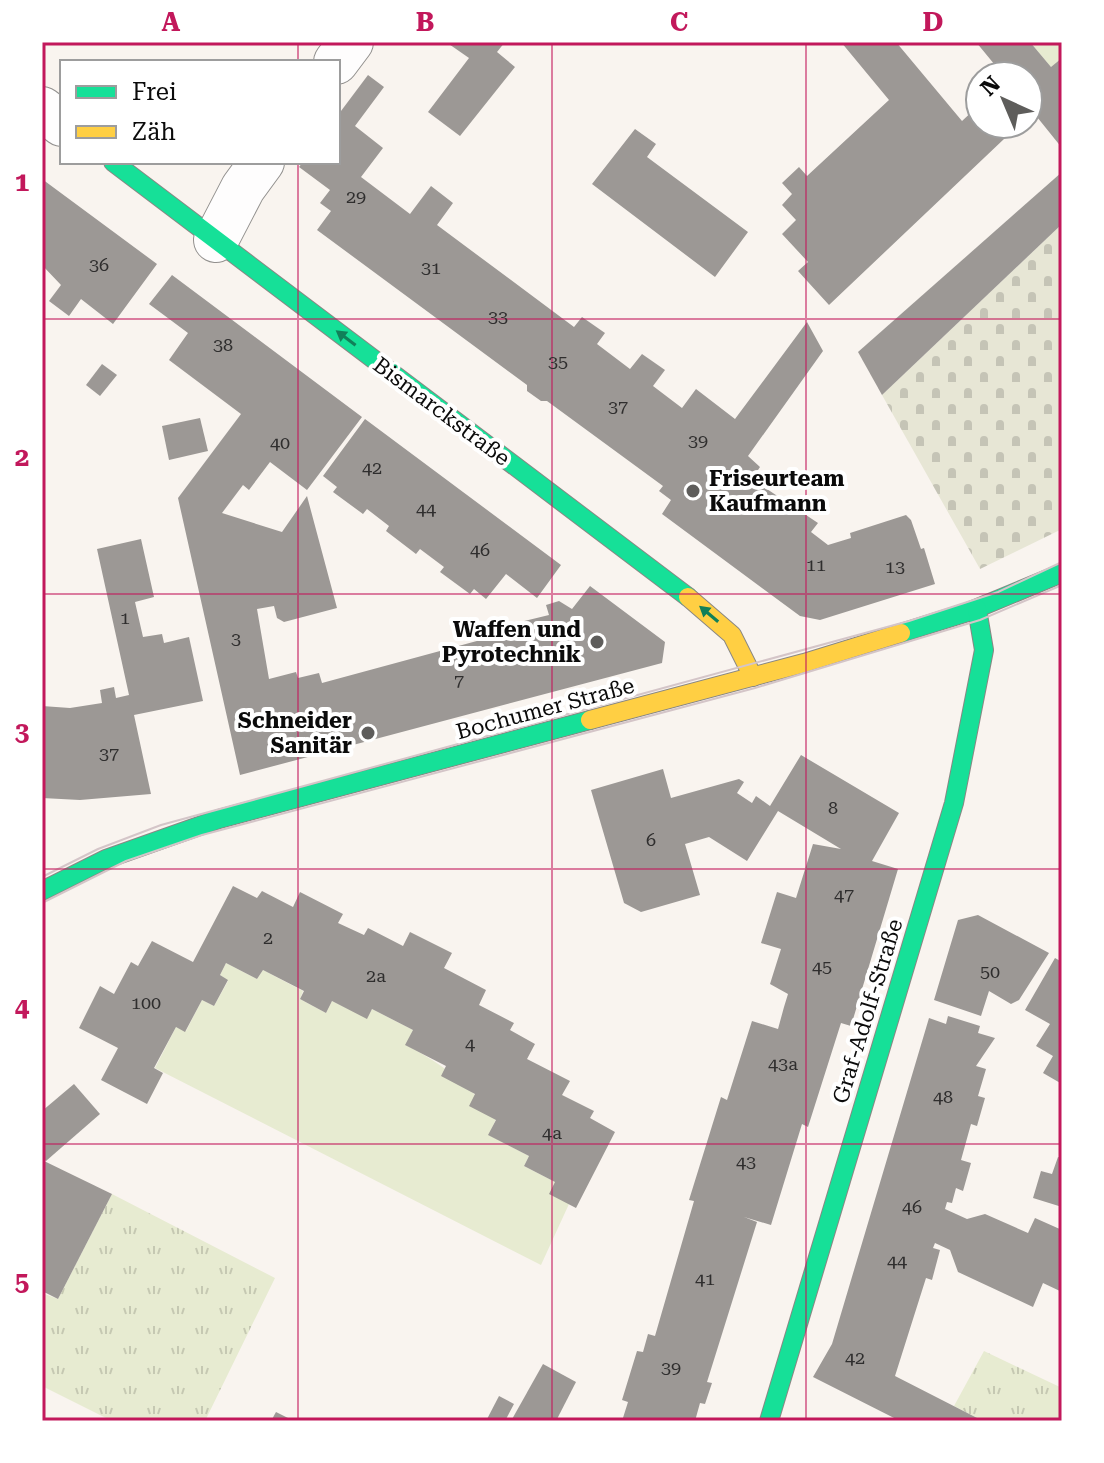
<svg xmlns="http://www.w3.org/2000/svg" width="1104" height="1463" font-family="'Roboto Serif',serif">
  <defs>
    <pattern id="cemetery-stones" width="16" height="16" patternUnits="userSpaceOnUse" patternTransform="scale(2)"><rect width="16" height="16" fill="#e7e6d5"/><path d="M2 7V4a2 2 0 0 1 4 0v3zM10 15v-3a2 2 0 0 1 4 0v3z" fill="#c5c4b6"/></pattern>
    <pattern id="park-tufts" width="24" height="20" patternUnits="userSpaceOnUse" patternTransform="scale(2)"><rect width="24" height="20" fill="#e7ebd1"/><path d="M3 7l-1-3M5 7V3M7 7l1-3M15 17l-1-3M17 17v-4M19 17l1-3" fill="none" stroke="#c5c8b2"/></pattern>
  </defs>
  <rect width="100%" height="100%" fill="#f9f4ef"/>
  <g fill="#e7ebd1">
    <polygon points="1030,42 1062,42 1062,80"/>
    <path d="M226,963L257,979L263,970L303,991L300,999L326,1013L332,1001L367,1018L372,1009L413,1030L406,1045C446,1066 468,1084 496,1119L489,1135L529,1156L524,1166L555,1182L569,1204L541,1265L155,1068L176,1027L186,1031L202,1000L214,1006L228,981L220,975Z"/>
  </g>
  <polygon fill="url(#cemetery-stones)" points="1062,224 1062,529 980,569 882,395"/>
  <g fill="url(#park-tufts)">
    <polygon points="112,1194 275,1278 205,1421 112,1421 42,1386 42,1293 58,1299"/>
    <polygon points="984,1351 1062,1388 1062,1421 983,1421 954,1406"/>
  </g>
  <g fill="#9c9895">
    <polygon points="446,42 505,42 497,52 515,67 460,136 428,112 469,58"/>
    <polygon points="841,42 896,42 962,121 977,107 980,124 991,124 1004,139 829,305 798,271 808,262 782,234 796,220 782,205 792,194 782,183 799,167 807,176 889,100"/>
    <polygon points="976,42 1030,42 1051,67 1062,58 1062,148 1033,112 1028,116 1028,76 1004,76"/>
    <polygon points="368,75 384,87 355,126 383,148 361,177 410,214 431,186 453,203 437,225 574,327 582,317 605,333 597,344 630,369 642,354 665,370 653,386 682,408 696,389 735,419 807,322 823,351 748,456 760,467 752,479 818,523 811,532 828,545 851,538 850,533 906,515 911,520 921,549 924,548 935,584 820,620 800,616 662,514 671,500 659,491 663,486 547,401 541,401 527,391 527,385 317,230 331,211 320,203 330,190 299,167 303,162 338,162 338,115"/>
    <polygon points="635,129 656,144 647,157 748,232 715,277 592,184"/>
    <polygon points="1062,172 1062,224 882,395 858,352"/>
    <polygon points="42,179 157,264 113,324 81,299 69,316 49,301 61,285 42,265"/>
    <polygon points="172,275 362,417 307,490 270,462 249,490 243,485 222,513 282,532 307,496 337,608 284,622 277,618 274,606 257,609 269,679 296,672 298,678 319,673 322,683 514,631 512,624 549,615 546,605 559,601 572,609 590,586 665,642 662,663 240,775 178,498 241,414 169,360 188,333 149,304"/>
    <polygon points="102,364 117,375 100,396 86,385"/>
    <polygon points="200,418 208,451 169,460 162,426"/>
    <polygon points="365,419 561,565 537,598 506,574 486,599 474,589 470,594 440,572 444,567 420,549 416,554 386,531 389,526 367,509 363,514 333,492 337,487 323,476"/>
    <polygon points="141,539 154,597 135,602 143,637 162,634 164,643 189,637 203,701 134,715 151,794 80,800 42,798 42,706 70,708 102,703 100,690 114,687 116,698 129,695 97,549"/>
    <polygon points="801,755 899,813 872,861 898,869 851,1026 841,1023 808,1127 802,1124 771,1225 744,1217 757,1222 707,1382 712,1383 705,1404 700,1403 695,1421 622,1421 628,1402 622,1400 637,1351 643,1352 648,1334 655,1336 694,1201 689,1200 721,1097 727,1100 752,1021 778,1029 784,1007 788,994 770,984 781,949 761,943 777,892 796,898 813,844 841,849 778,811 747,861 709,837 685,844 700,895 641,912 624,903 591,790 663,769 671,798 739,779 744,782 737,793 752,803 756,796 770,806"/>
    <polygon points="233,886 257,898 262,891 293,907 300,892 343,914 338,923 364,935 368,928 403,946 410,932 452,953 444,968 486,990 479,1005 514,1023 510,1030 535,1044 527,1059 570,1081 562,1095 594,1111 590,1118 615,1132 576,1208 549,1194 555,1182 524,1166 529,1156 488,1135 496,1120 469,1106 475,1094 441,1076 446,1066 405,1045 413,1030 372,1009 367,1019 332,1001 326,1013 300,999 304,991 263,970 257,979 226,963 220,975 228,980 214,1006 202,1000 185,1032 176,1027 154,1068 163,1073 147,1104 101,1080 118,1048 79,1028 100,986 114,994 131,962 138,966 152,941 193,962"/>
    <polygon points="978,915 1049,953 1019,1000 1011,1004 989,991 981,1016 934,1000 958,920"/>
    <polygon points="1055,958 1062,962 1062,1084 1043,1073 1053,1056 1036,1046 1050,1024 1025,1010"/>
    <polygon points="948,1016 980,1026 978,1033 995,1038 976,1066 986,1069 978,1096 985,1098 977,1126 971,1124 961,1160 971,1163 963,1191 956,1188 952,1203 947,1202 945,1209 967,1219 985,1214 1028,1233 1035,1218 1062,1230 1062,1292 1043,1283 1033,1307 958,1272 950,1250 935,1243 933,1248 940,1250 932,1280 926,1278 895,1376 983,1421 900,1421 813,1377 832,1344 929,1018 946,1024"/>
    <polygon points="74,1084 100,1114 46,1161 42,1158 42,1111"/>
    <polygon points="1058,1157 1062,1158 1062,1207 1033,1198 1041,1171 1052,1174"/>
    <polygon points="42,1160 112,1194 58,1299 42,1291"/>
    <polygon points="543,1364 576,1382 556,1421 511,1421"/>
    <polygon points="499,1396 514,1404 505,1421 486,1421"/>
    <polygon points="276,1412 294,1421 271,1421"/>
  </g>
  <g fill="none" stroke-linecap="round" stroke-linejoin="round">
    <defs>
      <g id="street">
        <polyline points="336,62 351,42"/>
        <polyline points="42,109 62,124"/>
        <polyline points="216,240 243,188 262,162"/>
      </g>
      <g id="fast">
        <polyline points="113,162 688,597"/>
        <polyline points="901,633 968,612 1062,573"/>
        <polyline points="42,891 106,859 219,819 590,720"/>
        <polyline points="769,1421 954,803 984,650 977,609"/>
      </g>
      <g id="slow">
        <polyline points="688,597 732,635 753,677"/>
        <polyline points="590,720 804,663 901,633"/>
      </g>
    </defs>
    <use href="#street" stroke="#92908e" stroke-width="46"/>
    <use href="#fast" stroke="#898784" stroke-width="20"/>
    <use href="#slow" stroke="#898784" stroke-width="20"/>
    <use href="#street" stroke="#fefdfd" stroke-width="44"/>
    <use href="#fast" stroke="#16e098" stroke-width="18"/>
    <use href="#slow" stroke="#ffcf43" stroke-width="18"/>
    <g stroke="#d4c5c8" stroke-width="2">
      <polyline points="42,877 98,849 161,825 909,621 998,592 1062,562"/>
      <polyline points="42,903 126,861 202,835 755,688 980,620 1062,585"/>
    </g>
  </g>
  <defs><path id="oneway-solid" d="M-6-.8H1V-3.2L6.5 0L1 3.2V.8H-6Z" transform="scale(2)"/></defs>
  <g fill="#118059">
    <use href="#oneway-solid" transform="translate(346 338) rotate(-143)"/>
    <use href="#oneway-solid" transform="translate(709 614) rotate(-140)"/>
  </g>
  <path fill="none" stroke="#c2185b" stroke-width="2" stroke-opacity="0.55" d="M298,42V62M552,42V1421M806,42V1421M298,162V1421M42,319H1062M42,594H1062M42,869H1062M42,1144H1062"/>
  <g fill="#5e5d5b" stroke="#fff" stroke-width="3">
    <circle cx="693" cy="491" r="8"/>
    <circle cx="597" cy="642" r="8"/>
    <circle cx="368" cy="733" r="8"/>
  </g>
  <g text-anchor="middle" stroke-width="8" stroke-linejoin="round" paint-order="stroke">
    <g font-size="18" fill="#2f2e2e">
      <text x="356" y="203">29</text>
      <text x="99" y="271">36</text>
      <text x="431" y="274">31</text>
      <text x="498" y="323">33</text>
      <text x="223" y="351">38</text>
      <text x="558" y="368">35</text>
      <text x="618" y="413">37</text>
      <text x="698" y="447">39</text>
      <text x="280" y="449">40</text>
      <text x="372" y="474">42</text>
      <text x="426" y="515">44</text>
      <text x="480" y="556">46</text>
      <text x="816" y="571">11</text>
      <text x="895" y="573">13</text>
      <text x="125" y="624">1</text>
      <text x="236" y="645">3</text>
      <text x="459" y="687">7</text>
      <text x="109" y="760">37</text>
      <text x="833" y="814">8</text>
      <text x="651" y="846">6</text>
      <text x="844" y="901">47</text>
      <text x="268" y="944">2</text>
      <text x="822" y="973">45</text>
      <text x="990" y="978">50</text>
      <text x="376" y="982">2a</text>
      <text x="146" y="1009">100</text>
      <text x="470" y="1050">4</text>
      <text x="783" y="1070">43a</text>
      <text x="943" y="1103">48</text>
      <text x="552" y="1139">4a</text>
      <text x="746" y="1168">43</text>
      <text x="912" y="1213">46</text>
      <text x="897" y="1267">44</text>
      <text x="705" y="1285">41</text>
      <text x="855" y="1364">42</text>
      <text x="671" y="1374">39</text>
    </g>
    <g font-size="22" fill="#0b0b0b" stroke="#fff">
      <text transform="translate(442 411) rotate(37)" y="8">Bismarckstraße</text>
      <text transform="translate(545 708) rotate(-15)" y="8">Bochumer Straße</text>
      <text transform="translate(867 1011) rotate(-73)" y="8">Graf-Adolf-Straße</text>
    </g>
    <g font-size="22" font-weight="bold" fill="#0b0b0b" stroke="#fff" text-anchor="end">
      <text x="709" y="486" text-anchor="start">Friseurteam<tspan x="709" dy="25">Kaufmann</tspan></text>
      <text x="581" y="637">Waffen und<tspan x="581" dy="25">Pyrotechnik</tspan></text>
      <text x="352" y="728">Schneider<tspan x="352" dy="25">Sanitär</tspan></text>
    </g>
  </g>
  <rect width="1104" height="1463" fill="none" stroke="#ffffff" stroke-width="88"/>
  <rect x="60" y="60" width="280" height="104" fill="#ffffff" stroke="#9d9d9d" stroke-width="2"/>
  <rect x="76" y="86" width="40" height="12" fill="#16e098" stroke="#9d9d9d" stroke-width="2"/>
  <text x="132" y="100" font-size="24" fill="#0b0b0b">Frei</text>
  <rect x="76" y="126" width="40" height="12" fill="#ffcf43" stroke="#9d9d9d" stroke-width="2"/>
  <text x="132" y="140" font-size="24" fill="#0b0b0b">Zäh</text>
  <g transform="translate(1004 100) rotate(316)"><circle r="38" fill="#ffffff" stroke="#9d9d9d" stroke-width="2"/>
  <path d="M0-6L14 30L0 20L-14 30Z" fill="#5e5d5b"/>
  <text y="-12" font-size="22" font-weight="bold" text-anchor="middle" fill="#0b0b0b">N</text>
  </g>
  <rect x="44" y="44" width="1016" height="1375" fill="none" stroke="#c2185b" stroke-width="3"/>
  <g font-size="26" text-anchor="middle" font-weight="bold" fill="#c2185b">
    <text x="171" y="31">A</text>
    <text x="425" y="31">B</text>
    <text x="679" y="31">C</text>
    <text x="933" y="31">D</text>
    <text x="22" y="191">1</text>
    <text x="22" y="466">2</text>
    <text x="22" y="741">3</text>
    <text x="22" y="1016">4</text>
    <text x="22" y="1291">5</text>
  </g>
</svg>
